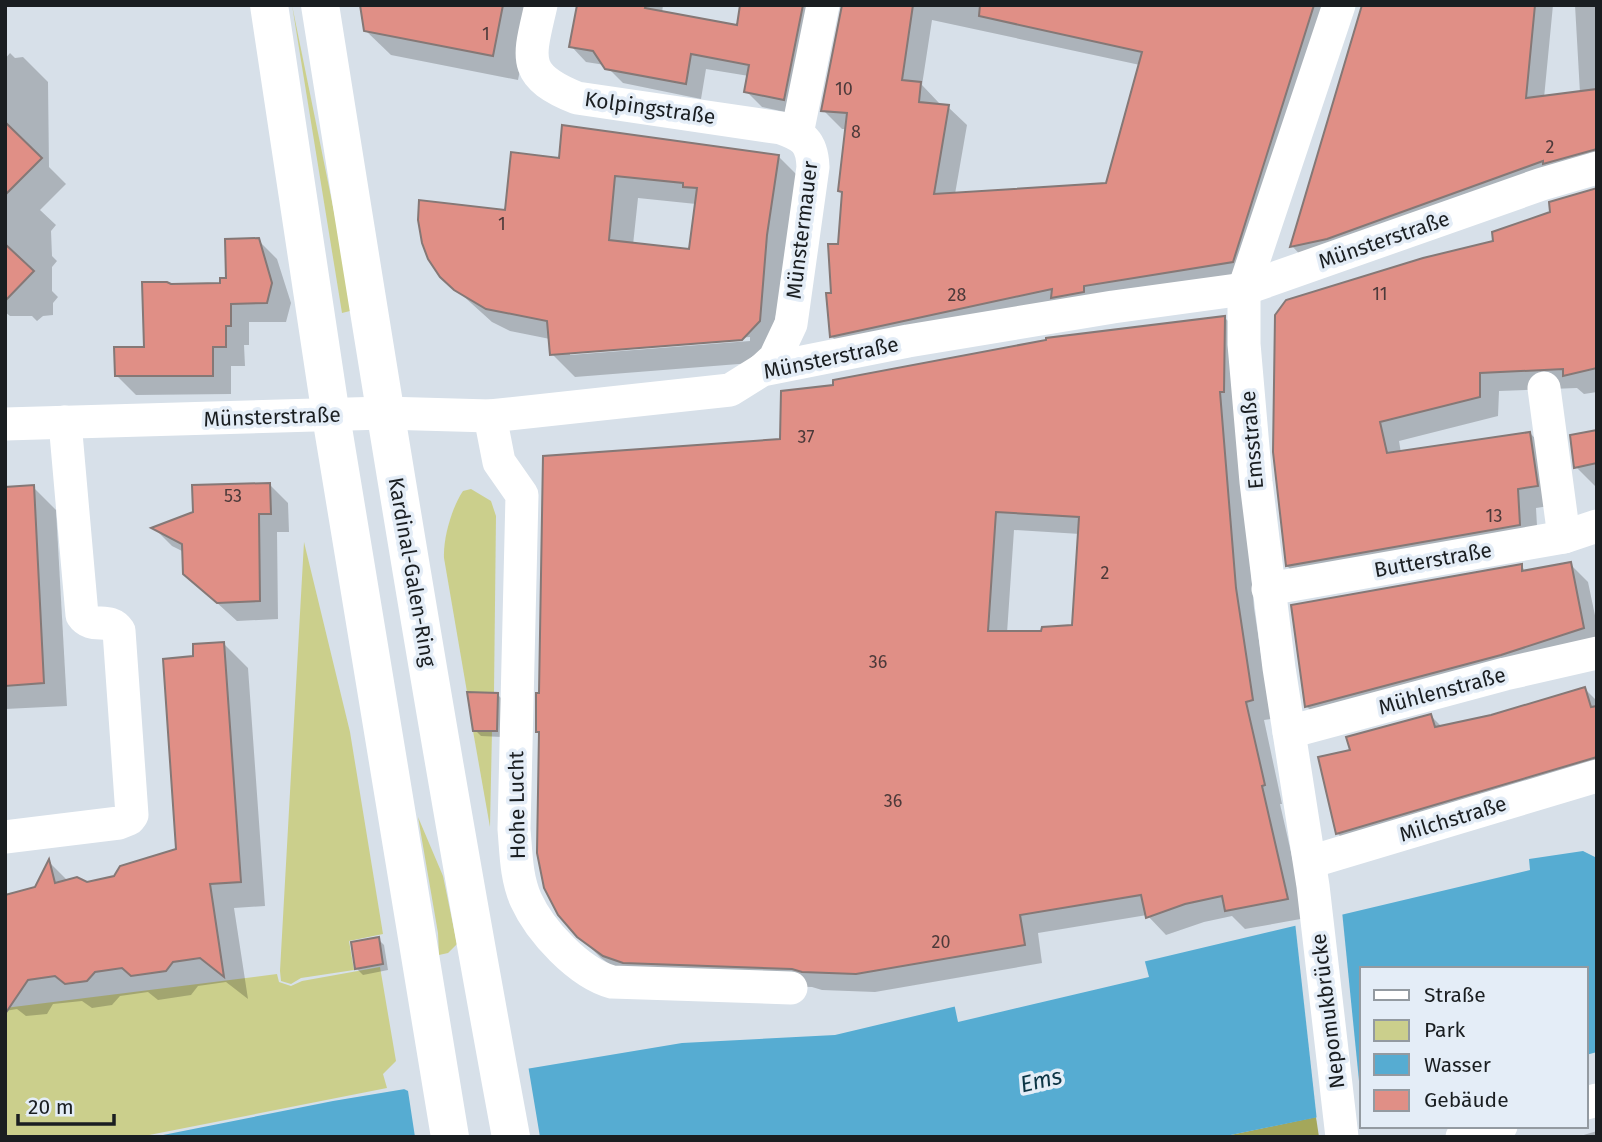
<svg xmlns="http://www.w3.org/2000/svg" width="1602" height="1142" font-family="'Fira Sans',sans-serif">
  <rect width="100%" height="100%" fill="#d7e0e9"/>
  <g fill="#cbcf8c">
    <polygon points="292,5 354,310 342,313"/>
    <path d="M471,489L491,501L496,516L494,692H467L444,558C443,538 452,507 463,491Z"/>
    <polygon points="304,542 350,732 383,934 349,941 354,970 301,978 291,984 281,981 280,971"/>
    <polygon points="473,731 492,731 490,827"/>
    <polygon points="418,817 443,876 457,944 448,953 439,955 438,933"/>
    <polygon points="380,967 396,1061 383,1074 387,1088 139,1137 5,1137 5,1008 277,974 279,982 291,986 302,981"/>
  </g>
  <polygon fill="#a4a75b" points="1316,1117 1319,1137 1221,1137"/>
  <polygon fill="#56acd2" points="1583,851 1597,858 1597,1052 1586,1055 1586,969 1362,969 1362,1108 1221,1137 153,1137 333,1101 682,1043 835,1035 1530,870 1529,859"/>
  <g fill="#d7e0e9">
    <polygon points="1342,911 1362,1111 1317,1121 1295,922"/>
    <polygon points="1144,958 1149,977 958,1022 954,1003"/>
    <polygon points="528,1065 540,1137 415,1137 408,1091 400,1087"/>
  </g>
  <g fill="#0003" fill-rule="evenodd">
    <polygon points="362,5 533,5 518,80 391,55 365,30"/>
    <polygon points="579,5 663,5 662,13 738,28 742,5 825,5 799,115 762,107 746,91 749,76 706,69 701,99 623,83 605,65 586,62 571,46"/>
    <path d="M868,5H1338L1251,280L850,354L831,336L843,195L840,191L847,129H842L823,110ZM932,20L1140,65L1107,184L955,194L967,125L948,107L939,106V103L922,85Z"/>
    <polygon points="1367,5 1553,5 1544,98 1580,93 1575,5 1597,5 1597,169 1308,263 1292,246"/>
    <polygon points="10,53 15,58 23,57 48,82 49,167 66,184 40,210 56,225 51,231 52,256 57,261 52,267 52,291 58,297 53,303 53,315 43,316 37,321 32,316 10,316 5,312 5,59"/>
    <path d="M778,156L801,179L789,259L765,362L575,377L552,354L550,339L510,331L492,322L441,276L560,160ZM638,198L696,204L690,251L633,245ZM750,337V341L570,355V351Z"/>
    <polygon points="1597,190 1597,392 1584,394 1577,388 1499,391 1498,416 1399,441 1401,453 1530,433 1549,453 1556,505 1536,508 1538,544 1307,585 1287,566 1495,243"/>
    <polygon points="258,240 277,259 291,303 286,322 249,322 249,345 244,345 245,366 231,366 231,394 136,395 116,375 145,349 170,286 222,285"/>
    <path d="M1224,317L1243,336L1238,411L1254,608L1271,719L1264,720L1282,804H1280L1306,918L1245,929L1232,916L1204,922L1166,935L1147,915L1038,933L1042,963L875,992L822,990L812,987L643,981L623,974L601,958L582,939L540,734L537,731L781,441L834,386L1047,342L1048,339ZM1014,530L1080,534L1074,627L1043,633H1007Z"/>
    <polygon points="1597,431 1597,486 1595,486 1576,467"/>
    <polygon points="269,484 288,503 289,532 277,532 278,619 237,621 184,573 184,552 172,546 154,528"/>
    <polygon points="33,487 56,510 67,706 5,709 5,489"/>
    <polygon points="1570,564 1588,582 1597,625 1597,647 1325,724 1307,707 1293,606 1521,566 1527,572"/>
    <polygon points="223,643 248,668 265,906 234,908 248,999 226,982 198,986 191,995 158,1000 148,992 120,996 112,1005 92,1008 82,1001 53,1004 47,1014 26,1016 17,1009 5,1011 5,894 8,896 36,889 49,862 68,881 87,884 116,878 178,851 195,658"/>
    <polygon points="1585,689 1597,701 1597,778 1355,851 1337,833 1352,752 1431,716 1442,727 1491,716"/>
    <polygon points="497,694 503,700 502,737 481,736 475,730"/>
    <polygon points="378,939 384,945 388,970 363,975 357,969"/>
    <polygon points="1597,1131 1597,1137 1577,1137"/>
  </g>
  <g fill="#e08f86" stroke="#857876" stroke-width="2" fill-rule="evenodd">
    <polygon points="360,5 503,5 493,56 364,31"/>
    <polygon points="577,5 646,5 645,8 737,25 740,5 803,5 784,100 744,92 749,65 691,54 686,84 605,69 593,51 569,47"/>
    <polygon points="842,5 913,5 902,80 921,82 919,102 949,105 934,194 1106,183 1142,52 979,16 980,5 1314,5 1233,262 1084,286 1084,292 1051,298 1052,289 830,337 826,293 831,293 828,244 838,244 842,192 838,191 847,113 821,111"/>
    <polygon points="1362,5 1535,5 1526,98 1597,89 1597,149 1543,164 1543,161 1327,239 1290,247"/>
    <polygon points="5,122 42,158 5,195"/>
    <path d="M562,125L779,155L767,235L760,321L742,340L550,355L547,321L486,309L454,290L440,277L428,259L422,243L418,220L419,200L505,210L511,152L559,158ZM615,176L683,183V187L697,188L689,249L609,240Z"/>
    <polygon points="1597,188 1597,368 1563,376 1563,369 1480,373 1480,397 1380,422 1387,453 1530,432 1538,486 1518,489 1520,525 1286,566 1273,452 1275,315 1286,300 1423,258 1493,241 1492,232 1550,212 1549,202"/>
    <polygon points="259,238 272,283 267,303 231,304 231,326 226,326 226,347 213,347 213,376 115,376 114,347 144,347 142,282 167,282 171,284 220,283 220,278 226,278 225,239"/>
    <polygon points="5,244 34,271 5,301"/>
    <path d="M1225,316L1224,392H1220L1236,588L1253,700L1246,702L1265,785L1262,786L1288,899L1225,911L1222,896L1185,904L1146,918L1141,895L1020,915L1025,945L856,974L802,972L792,969L623,963L603,956L577,937L558,915L544,888L537,853L539,732H536V693H539L543,456L780,439L781,391L833,385V380L1046,340V338ZM996,512L1079,517L1072,625L1042,627L1041,631H988Z"/>
    <polygon points="1597,430 1597,463 1574,468 1570,435"/>
    <polygon points="270,483 271,514 259,514 260,601 217,603 183,574 182,544 151,528 193,512 192,485"/>
    <polygon points="34,485 44,683 5,686 5,487"/>
    <polygon points="1571,562 1584,628 1501,655 1305,707 1291,605 1522,564 1522,571"/>
    <polygon points="224,642 241,882 210,884 224,977 200,958 173,962 166,971 131,976 122,968 95,972 87,981 65,984 55,976 28,980 5,1014 5,895 35,887 49,859 55,883 77,877 87,882 114,876 120,866 176,849 163,659 193,656 193,644"/>
    <polygon points="1585,687 1591,707 1597,706 1597,757 1336,834 1318,757 1350,750 1346,737 1431,714 1435,727 1491,715"/>
    <polygon points="467,692 498,693 497,731 473,731"/>
    <polygon points="379,937 383,964 355,969 351,942"/>
  </g>
  <g fill="none" stroke-linecap="round" stroke-linejoin="round">
    <g stroke="#fff" stroke-width="33">
      <path d="M541,5C529,58 520,75 577,98L781,128C803,136 812,141 813,167L791,324L775,358L762,370"/>
      <polyline points="1339,5 1244,289 1244,344 1256,482 1279,668 1313,886 1342,1137"/>
      <polyline points="797,134 823,5"/>
      <polyline points="1544,388 1564,537"/>
      <path d="M490,416L499,462L522,495L514,829C516,852 516,878 526,900C540,931 579,973 612,982L791,988"/>
      <polyline points="5,424 384,413 490,416 730,390 762,370 908,341 1113,307 1244,289 1542,184 1597,168"/>
      <polyline points="1268,589 1564,537 1597,526"/>
      <polyline points="1289,732 1505,674 1597,653"/>
      <path d="M5,837L119,823L129,819L132,815L119,631C109,616 92,630 82,615L65,422"/>
      <polyline points="1310,862 1597,776"/>
      <polyline points="1586,1103 1597,1100"/>
      <polyline points="1462,1137 1501,1126"/>
    </g>
    <g stroke="#fff" stroke-width="38">
      <polyline points="269,5 331,416 450,1137"/>
      <path d="M320,5C380,383 441,761 511,1137"/>
    </g>
  </g>
  <g text-anchor="middle" stroke-width="7" stroke-linejoin="round" paint-order="stroke">
    <g font-size="18" fill="#4c3a3a">
      <text x="486" y="40">1</text>
      <text x="844" y="95">10</text>
      <text x="856" y="138">8</text>
      <text x="1550" y="153">2</text>
      <text x="502" y="230">1</text>
      <text x="1380" y="300">11</text>
      <text x="957" y="301">28</text>
      <text x="806" y="443">37</text>
      <text x="233" y="502">53</text>
      <text x="1494" y="522">13</text>
      <text x="1105" y="579">2</text>
      <text x="878" y="668">36</text>
      <text x="893" y="807">36</text>
      <text x="941" y="948">20</text>
    </g>
    <g font-size="21" fill="#1a1e21" stroke="#e4edf7">
      <text transform="translate(650 108) rotate(8)" y="7">Kolpingstraße</text>
      <text transform="translate(802 230) rotate(-83)" y="7">Münstermauer</text>
      <text transform="translate(1384 240) rotate(-19)" y="7">Münsterstraße</text>
      <text transform="translate(831 358) rotate(-12)" y="7">Münsterstraße</text>
      <text transform="translate(272 417) rotate(-2)" y="7">Münsterstraße</text>
      <text transform="translate(1252 440) rotate(-95)" y="7">Emsstraße</text>
      <text transform="translate(1433 560) rotate(-10)" y="7">Butterstraße</text>
      <text transform="translate(412 572) rotate(80)" y="7">Kardinal-Galen-Ring</text>
      <text transform="translate(1442 691) rotate(-15)" y="7">Mühlenstraße</text>
      <text transform="translate(517 805) rotate(-91)" y="7">Hohe Lucht</text>
      <text transform="translate(1453 819) rotate(-17)" y="7">Milchstraße</text>
      <text transform="translate(1328 1011) rotate(-97)" y="7">Nepomukbrücke</text>
    </g>
    <g font-size="23" font-style="italic" fill="#0d3545" stroke="#e4edf7">
      <text transform="translate(1041 1080) rotate(-13)" y="8">Ems</text>
    </g>
  </g>
  <rect width="1602" height="1142" fill="none" stroke="#1a1e21" stroke-width="14"/>
  <rect x="1360" y="967" width="228" height="161" fill="#e4edf7" stroke="#939aa1" stroke-width="2"/>
  <rect x="1374" y="990" width="35" height="10" fill="#ffffff" stroke="#939aa1" stroke-width="2"/>
  <text x="1424" y="1002" font-size="21" fill="#1a1e21">Straße</text>
  <rect x="1374" y="1020" width="35" height="21" fill="#cbcf8c" stroke="#939aa1" stroke-width="2"/>
  <text x="1424" y="1037" font-size="21" fill="#1a1e21">Park</text>
  <rect x="1374" y="1054" width="35" height="21" fill="#56acd2" stroke="#939aa1" stroke-width="2"/>
  <text x="1424" y="1072" font-size="21" fill="#1a1e21">Wasser</text>
  <rect x="1374" y="1090" width="35" height="21" fill="#e08f86" stroke="#939aa1" stroke-width="2"/>
  <text x="1424" y="1107" font-size="21" fill="#1a1e21">Gebäude</text>
  <path d="M18 1114v10h96v-10" fill="none" stroke="#1a1e21" stroke-width="3.5"/>
  <text x="28" y="1114" font-size="21" fill="#1a1e21" stroke="#e4edf7" stroke-width="5" paint-order="stroke">20 m</text>
</svg>
